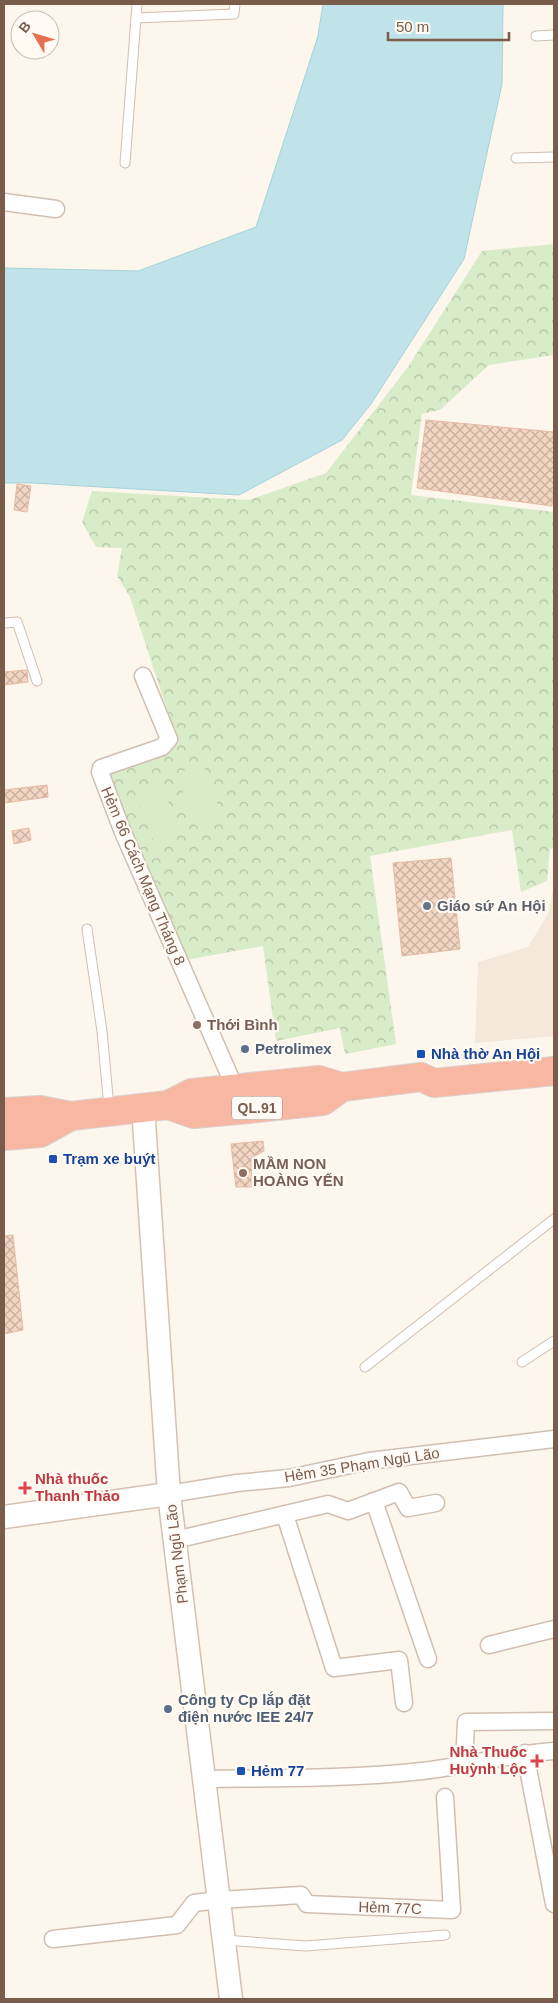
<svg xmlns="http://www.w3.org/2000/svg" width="558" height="2003" font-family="Arial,sans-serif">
  <defs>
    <pattern id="forest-crowns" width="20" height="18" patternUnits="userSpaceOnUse" patternTransform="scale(1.25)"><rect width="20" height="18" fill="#d8ecc9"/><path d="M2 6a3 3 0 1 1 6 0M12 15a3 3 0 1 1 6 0" fill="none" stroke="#b4c2a5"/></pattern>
    <pattern id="building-cross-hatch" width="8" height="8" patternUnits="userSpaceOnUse" patternTransform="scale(1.25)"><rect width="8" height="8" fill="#f3d5c3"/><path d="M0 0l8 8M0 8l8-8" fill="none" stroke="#cab0a1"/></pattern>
  </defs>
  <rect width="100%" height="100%" fill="#fdf6ec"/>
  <polygon fill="#f5e8da" points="554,885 554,1036 475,1043 478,962 528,947 548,914"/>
  <polygon fill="url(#forest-crowns)" points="554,244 554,355 489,365 440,410 422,414 411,495 554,512 554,848 550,849 547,881 521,892 512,830 370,856 396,1044 345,1054 340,1028 276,1041 263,946 186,960 108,773 178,743 130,597 117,576 122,548 96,547 82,522 92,491 249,500 326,473 408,367 482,251"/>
  <g fill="#d8ecc9">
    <polygon points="203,763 222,816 196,826 176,774"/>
    <polygon points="160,780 180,833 154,843 134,790"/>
  </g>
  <polygon fill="#bfe3e8" stroke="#a5d3da" points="323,4 503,4 502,84 464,259 371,404 342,440 239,495 32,483 4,483 4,268 138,271 256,227 318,36"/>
  <g fill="url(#building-cross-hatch)" stroke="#e6bba3">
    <polygon points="426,420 554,432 554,483 552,506 417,488"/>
    <polygon points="17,484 31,486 27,512 14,510"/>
    <polygon points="27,670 28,682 4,685 4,672"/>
    <polygon points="47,785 48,797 4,803 4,790"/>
    <polygon points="29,828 31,840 14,844 12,831"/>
    <polygon points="451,858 460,949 402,956 393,863"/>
    <polygon points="263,1141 264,1151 251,1158 252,1187 236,1187 231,1144"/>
    <polygon points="13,1235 23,1330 4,1334 4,1236"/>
  </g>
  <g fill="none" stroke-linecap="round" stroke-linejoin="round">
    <defs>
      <g id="lane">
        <polyline points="137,4 136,18 234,14 235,4"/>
        <polyline points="536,36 554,35"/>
        <polyline points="516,158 554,157"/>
        <polyline points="125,163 136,18"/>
        <polyline points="4,623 17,622 37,681"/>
        <polyline points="87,929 102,1031 109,1108"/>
        <polyline points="522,1362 554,1341"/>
        <polyline points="365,1367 554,1219"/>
        <polyline points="224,1940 306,1946 445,1935"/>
      </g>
      <g id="street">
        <polyline points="4,202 56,209"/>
        <polyline points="143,676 169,739 162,747 101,768 100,772 122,830 235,1088"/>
        <polyline points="169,1494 237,1483 289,1478 369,1461 554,1439"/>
        <polyline points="374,1501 428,1659"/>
        <polyline points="285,1515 334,1668 399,1660 404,1703"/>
        <polyline points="175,1540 328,1504 348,1511 399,1492 408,1508 436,1503"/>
        <polyline points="489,1645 554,1629"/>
        <polyline points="525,1753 554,1904"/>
        <polyline points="464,1764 466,1722 554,1721"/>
        <path d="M204,1779C276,1778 350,1779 422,1771C466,1766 509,1754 554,1751"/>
        <polyline points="53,1939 177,1925 194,1903 219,1900 301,1895 307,1904 452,1910 445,1797"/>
      </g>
      <g id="secondary">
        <polyline points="143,1107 169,1494 231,1999"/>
        <polyline points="4,1517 169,1494"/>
      </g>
      <g id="highway">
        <polyline points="168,1105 194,1114 249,1109 323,1101 342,1087"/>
        <polyline points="4,1112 40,1110 71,1116"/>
        <polyline points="4,1136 40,1133 71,1116 168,1105 192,1093 319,1080 342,1087 421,1077 434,1083 554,1071"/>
      </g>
    </defs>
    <use href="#lane" stroke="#d1beb0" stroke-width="11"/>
    <use href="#street" stroke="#d1beb0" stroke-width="19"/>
    <use href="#secondary" stroke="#d6c0b0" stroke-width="25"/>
    <use href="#highway" stroke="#dad1cd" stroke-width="30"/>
    <use href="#lane" stroke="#fff" stroke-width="9"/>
    <use href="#street" stroke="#fff" stroke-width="16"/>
    <use href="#secondary" stroke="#fff" stroke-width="22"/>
    <use href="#highway" stroke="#f7b7a3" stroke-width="28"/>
  </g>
  <circle fill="#6b7280" stroke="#fffaf3" stroke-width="2" cx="427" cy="906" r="5"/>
  <g fill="#8d6e63" stroke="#fffaf3" stroke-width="2">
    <circle cx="197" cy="1025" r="5"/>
    <circle cx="243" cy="1173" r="5"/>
  </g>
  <g fill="#5c6f8a" stroke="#fffaf3" stroke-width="2">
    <circle cx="245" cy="1049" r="5"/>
    <circle cx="168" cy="1709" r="5"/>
  </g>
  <g fill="#1a4fb4" stroke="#fffaf3" stroke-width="2">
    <rect x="416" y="1049" width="10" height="10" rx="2.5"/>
    <rect x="48" y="1154" width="10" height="10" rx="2.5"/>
    <rect x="236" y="1766" width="10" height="10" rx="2.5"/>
  </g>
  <g fill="#e0444e" stroke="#fffaf3" stroke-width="2">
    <path d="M22.5 1480.5h5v5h5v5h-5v5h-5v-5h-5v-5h5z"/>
    <path d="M534.5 1753.5h5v5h5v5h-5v5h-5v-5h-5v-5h5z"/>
  </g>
  <g text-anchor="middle" stroke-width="4.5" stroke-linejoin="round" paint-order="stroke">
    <rect fill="#fffaf3" stroke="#a28b7f" stroke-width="1" x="232" y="1096.5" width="50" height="23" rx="4"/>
    <g font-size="14" font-weight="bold" fill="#7a5c4d">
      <text x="257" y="1113">QL.91</text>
    </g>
    <g font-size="15" fill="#7a5c4d" stroke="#fffaf3">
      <text transform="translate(143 876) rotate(67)" y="5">Hẻm 66 Cách Mạng Tháng 8</text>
      <text transform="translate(362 1465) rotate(-9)" y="5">Hẻm 35 Phạm Ngũ Lão</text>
      <text transform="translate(177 1554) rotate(-97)" y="5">Phạm Ngũ Lão</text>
      <text transform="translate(390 1908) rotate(2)" y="5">Hẻm 77C</text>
    </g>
    <g font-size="15" font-weight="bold" fill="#5b616d" stroke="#fffaf3" text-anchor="start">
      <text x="437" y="911">Giáo sứ An Hội</text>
    </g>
    <g font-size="15" font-weight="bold" fill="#785e54" stroke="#fffaf3" text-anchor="start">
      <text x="207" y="1030">Thới Bình</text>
      <text x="253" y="1169">MẦM NON<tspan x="253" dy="17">HOÀNG YẾN</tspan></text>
    </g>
    <g font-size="15" font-weight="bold" fill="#4e5e75" stroke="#fffaf3" text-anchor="start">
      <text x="255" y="1054">Petrolimex</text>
      <text x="178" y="1705">Công ty Cp lắp đặt<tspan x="178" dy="17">điện nước IEE 24/7</tspan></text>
    </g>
    <g font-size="15" font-weight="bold" fill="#164399" stroke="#fffaf3" text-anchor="start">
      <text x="431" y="1059">Nhà thờ An Hội</text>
      <text x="63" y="1164">Trạm xe buýt</text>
      <text x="251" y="1776">Hẻm 77</text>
    </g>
    <g font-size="15" font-weight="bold" fill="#be3a42" stroke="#fffaf3" text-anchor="start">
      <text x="35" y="1484">Nhà thuốc<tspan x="35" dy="17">Thanh Thảo</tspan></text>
      <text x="527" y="1757" text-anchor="end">Nhà Thuốc<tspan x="527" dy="17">Huỳnh Lộc</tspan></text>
    </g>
  </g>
  <rect width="558" height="2003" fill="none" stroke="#7a5c4d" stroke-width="10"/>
  <g transform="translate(35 35) rotate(308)"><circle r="24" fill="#fffaf3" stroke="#cabbb1"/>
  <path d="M0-4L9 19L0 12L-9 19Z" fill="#e76f51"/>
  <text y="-8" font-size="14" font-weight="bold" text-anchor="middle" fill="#7a5c4d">B</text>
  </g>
  <path d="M388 32v8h121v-8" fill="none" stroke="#7a5c4d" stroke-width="2.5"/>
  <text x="396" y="32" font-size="15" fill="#7a5c4d" stroke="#fffaf3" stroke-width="4" paint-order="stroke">50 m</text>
</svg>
